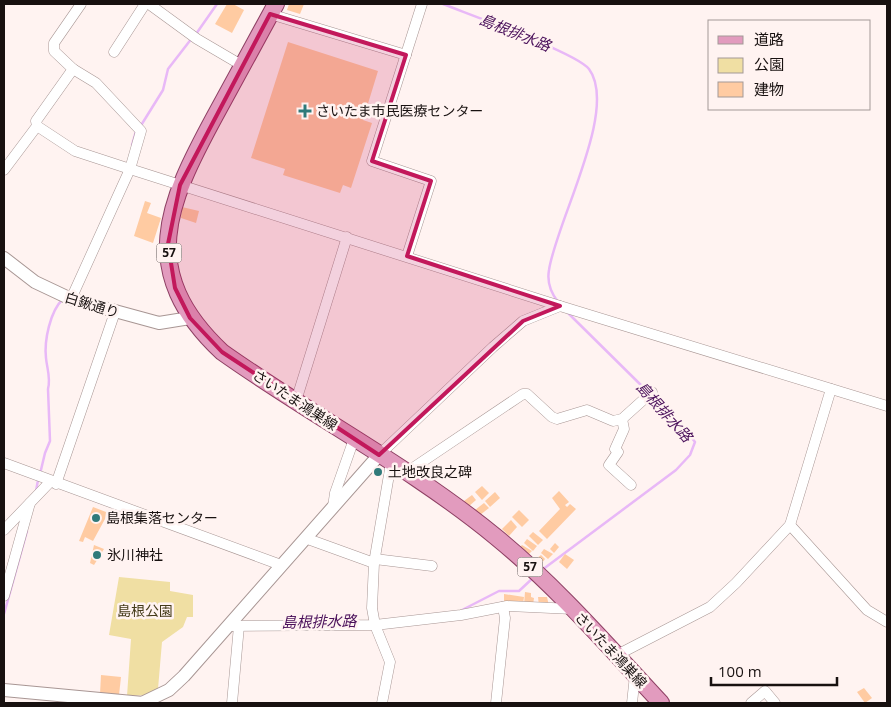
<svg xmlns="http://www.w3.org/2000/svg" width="891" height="707" font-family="'Open Sans','Noto Sans JP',sans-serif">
  <rect width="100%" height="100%" fill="#fff3f1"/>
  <polygon fill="#f0dfa3" points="119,577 170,582 170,591 193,595 193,617 187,617 183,627 162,642 158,689 150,695 127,696 131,639 109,635"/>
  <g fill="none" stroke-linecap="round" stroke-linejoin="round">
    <g stroke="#e8b8f7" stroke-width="2.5">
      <path d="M443,4C468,14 577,53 589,69C619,109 556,222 549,270C547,281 551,293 558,302"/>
      <polyline points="196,34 217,4"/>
      <polyline points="140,127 163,90 168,69 192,38"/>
      <polyline points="132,145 136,131"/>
      <polyline points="567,312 648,392"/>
      <path d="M40,474L45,453L50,441L48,389C51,378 47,369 46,358C44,341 50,311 63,299"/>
      <polyline points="36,491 38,480"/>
      <polyline points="542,570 676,470 690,455 695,442 680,423 652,396"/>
      <polyline points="462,610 499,591 519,591 534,577"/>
      <polyline points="4,614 27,531"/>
    </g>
  </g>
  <g fill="#ffcba2">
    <polygon points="227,4 233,4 244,10 232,33 215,24"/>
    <polygon points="289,4 304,4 300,14 287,10"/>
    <polygon points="288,42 378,71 363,120 372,123 351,188 343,185 340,193 283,175 285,169 251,158"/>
    <polygon points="145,201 151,203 147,213 161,218 153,243 134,236"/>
    <polygon points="182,207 199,211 196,223 181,218"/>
    <polygon points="482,486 489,493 482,500 475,492"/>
    <polygon points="559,491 569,502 565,505 567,507 570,504 576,509 547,539 539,531 560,509 552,498"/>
    <polygon points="495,492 500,498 490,507 485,501"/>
    <polygon points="472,495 476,500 468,507 464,501"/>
    <polygon points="484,503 489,508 480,515 475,510"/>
    <polygon points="93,507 106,512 105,519 93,541 85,537 83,542 79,541"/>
    <polygon points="519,510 529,520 522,527 512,517"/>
    <polygon points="511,520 517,527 509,536 502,529"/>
    <polygon points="533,532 543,540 538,545 529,536"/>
    <polygon points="527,539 537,546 533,551 524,543"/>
    <polygon points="555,543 559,547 554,553 550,549"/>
    <polygon points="94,545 104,549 94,565 90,563"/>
    <polygon points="522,545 532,551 527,556 518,549"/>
    <polygon points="544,549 553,554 548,559 541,553"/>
    <polygon points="565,554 574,560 567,569 559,562"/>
    <polygon points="541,555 545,559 539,567 533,561"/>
    <polygon points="525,592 531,593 531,597 534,598 533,605 524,605"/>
    <polygon points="504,594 524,597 523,604 504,603"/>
    <polygon points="538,597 547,597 549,606 539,606"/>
    <polygon points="101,675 121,677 119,695 100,694"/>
    <polygon points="864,688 872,698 865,703 857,692"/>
  </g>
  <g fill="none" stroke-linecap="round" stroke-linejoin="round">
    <defs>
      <g id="minor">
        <polyline points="149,4 197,39 243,66"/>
        <polyline points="270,14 406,55"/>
        <polyline points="114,52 145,4"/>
        <polyline points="37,126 75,151 130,169 560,306 887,406"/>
        <polyline points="4,170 37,126 36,121 73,69 54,51 54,43 81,4"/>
        <polyline points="407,256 431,181 372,161 422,4"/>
        <polyline points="71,299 130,169 141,131 96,83 73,69"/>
        <polyline points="296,401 347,237"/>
        <polyline points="622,419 624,429 615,449 618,452 609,465 631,485"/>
        <polyline points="379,455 493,347 523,321 560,306"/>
        <polyline points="4,463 281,565"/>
        <polyline points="407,472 523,394 527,394 552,417 557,419 587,410 613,421 622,419 652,392"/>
        <polyline points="56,484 115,312"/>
        <polyline points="333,507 335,493 354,439"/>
        <polyline points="790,525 867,610 887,622"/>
        <polyline points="4,530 51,481"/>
        <polyline points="305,538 374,563"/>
        <polyline points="375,559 432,566"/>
        <polyline points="4,596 30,503"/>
        <polyline points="228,626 375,625 461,615 507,606 573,609"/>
        <polyline points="617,655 710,607 736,583 790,525 831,389"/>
        <polyline points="232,703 239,626"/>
        <polyline points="382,703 390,662 375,625 372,608 374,563 391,463"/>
        <polyline points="496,703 505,618 503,607"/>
        <polyline points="632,703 635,675"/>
        <polyline points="751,703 765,691 775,703"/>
      </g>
      <g id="tertiary">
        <polyline points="4,258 35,282 71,299 159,323 190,318"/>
        <polyline points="4,690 143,703"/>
        <polyline points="142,703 169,690 184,676 379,455"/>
      </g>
      <path id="primary" d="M276,4C256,41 236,77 216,114C167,204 136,271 222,352C312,416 411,467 496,537C556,586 608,646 661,703"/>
    </defs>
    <use href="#minor" stroke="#a89694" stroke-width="11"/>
    <use href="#tertiary" stroke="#a89694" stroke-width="14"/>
    <use href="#primary" stroke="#8e4064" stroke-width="18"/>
    <use href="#minor" stroke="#fff" stroke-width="10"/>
    <use href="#tertiary" stroke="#fff" stroke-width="12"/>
    <use href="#primary" stroke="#e29bbe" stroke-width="16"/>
  </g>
  <path fill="#c2185b" fill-opacity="0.2" stroke="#c2185b" stroke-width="4" stroke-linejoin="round" d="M270,14L406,55L372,161L431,181L407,256L560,306L523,321L379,455L222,352L190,318L175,288L168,244L180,185Z"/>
  <g fill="#307a7a" stroke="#fff3f1" stroke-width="2">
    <path d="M302.5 103.5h5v5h5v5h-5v5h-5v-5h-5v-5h5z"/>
    <circle cx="378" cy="472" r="5"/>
    <circle cx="96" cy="518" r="5"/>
    <circle cx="97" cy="555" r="5"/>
  </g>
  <g text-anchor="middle" stroke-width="5" stroke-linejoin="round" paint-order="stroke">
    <g fill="#fff3f1" stroke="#5d5554" stroke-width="1">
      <rect x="156.5" y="243.5" width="25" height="19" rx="4"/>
      <rect x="517.5" y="557.5" width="25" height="19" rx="4"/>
    </g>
    <g font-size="12" font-weight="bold" fill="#181110">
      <text x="169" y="257">57</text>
      <text x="530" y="571">57</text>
    </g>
    <g font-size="14" fill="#181110" stroke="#fff3f1" text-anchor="start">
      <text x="316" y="116">さいたま市民医療センター</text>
      <text x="388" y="477">土地改良之碑</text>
      <text x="106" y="523">島根集落センター</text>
      <text x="107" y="560">氷川神社</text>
    </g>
    <g font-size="14" fill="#181110" stroke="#fff3f1">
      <text transform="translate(92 305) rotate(17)" y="5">白鍬通り</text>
      <text transform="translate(295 400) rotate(33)" y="5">さいたま鴻巣線</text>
      <text transform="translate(611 650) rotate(47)" y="5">さいたま鴻巣線</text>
    </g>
    <g font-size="14" fill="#433a18" stroke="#fff3f1">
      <text x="145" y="616">島根公園</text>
    </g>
    <g font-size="15" font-style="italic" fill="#4b115b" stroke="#fff3f1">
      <text transform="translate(515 33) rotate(22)" y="5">島根排水路</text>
      <text transform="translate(664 412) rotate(48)" y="5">島根排水路</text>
      <text transform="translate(319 622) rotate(-1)" y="5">島根排水路</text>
    </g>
  </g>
  <rect width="891" height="707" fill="none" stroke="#181110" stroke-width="10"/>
  <rect x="708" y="20" width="162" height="90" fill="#fff3f1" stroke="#a39997"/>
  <rect x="718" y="36" width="25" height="8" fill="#e29bbe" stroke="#a39997"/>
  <text x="754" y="45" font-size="15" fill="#181110">道路</text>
  <rect x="718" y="58" width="25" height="15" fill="#f0dfa3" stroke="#a39997"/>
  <text x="754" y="70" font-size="15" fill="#181110">公園</text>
  <rect x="718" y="82" width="25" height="15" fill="#ffcba2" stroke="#a39997"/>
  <text x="754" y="95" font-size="15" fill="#181110">建物</text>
  <path d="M711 677v8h126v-8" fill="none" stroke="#181110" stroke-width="2.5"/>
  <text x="718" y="677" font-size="15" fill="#181110" stroke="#fff3f1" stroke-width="4" paint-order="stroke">100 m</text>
</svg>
